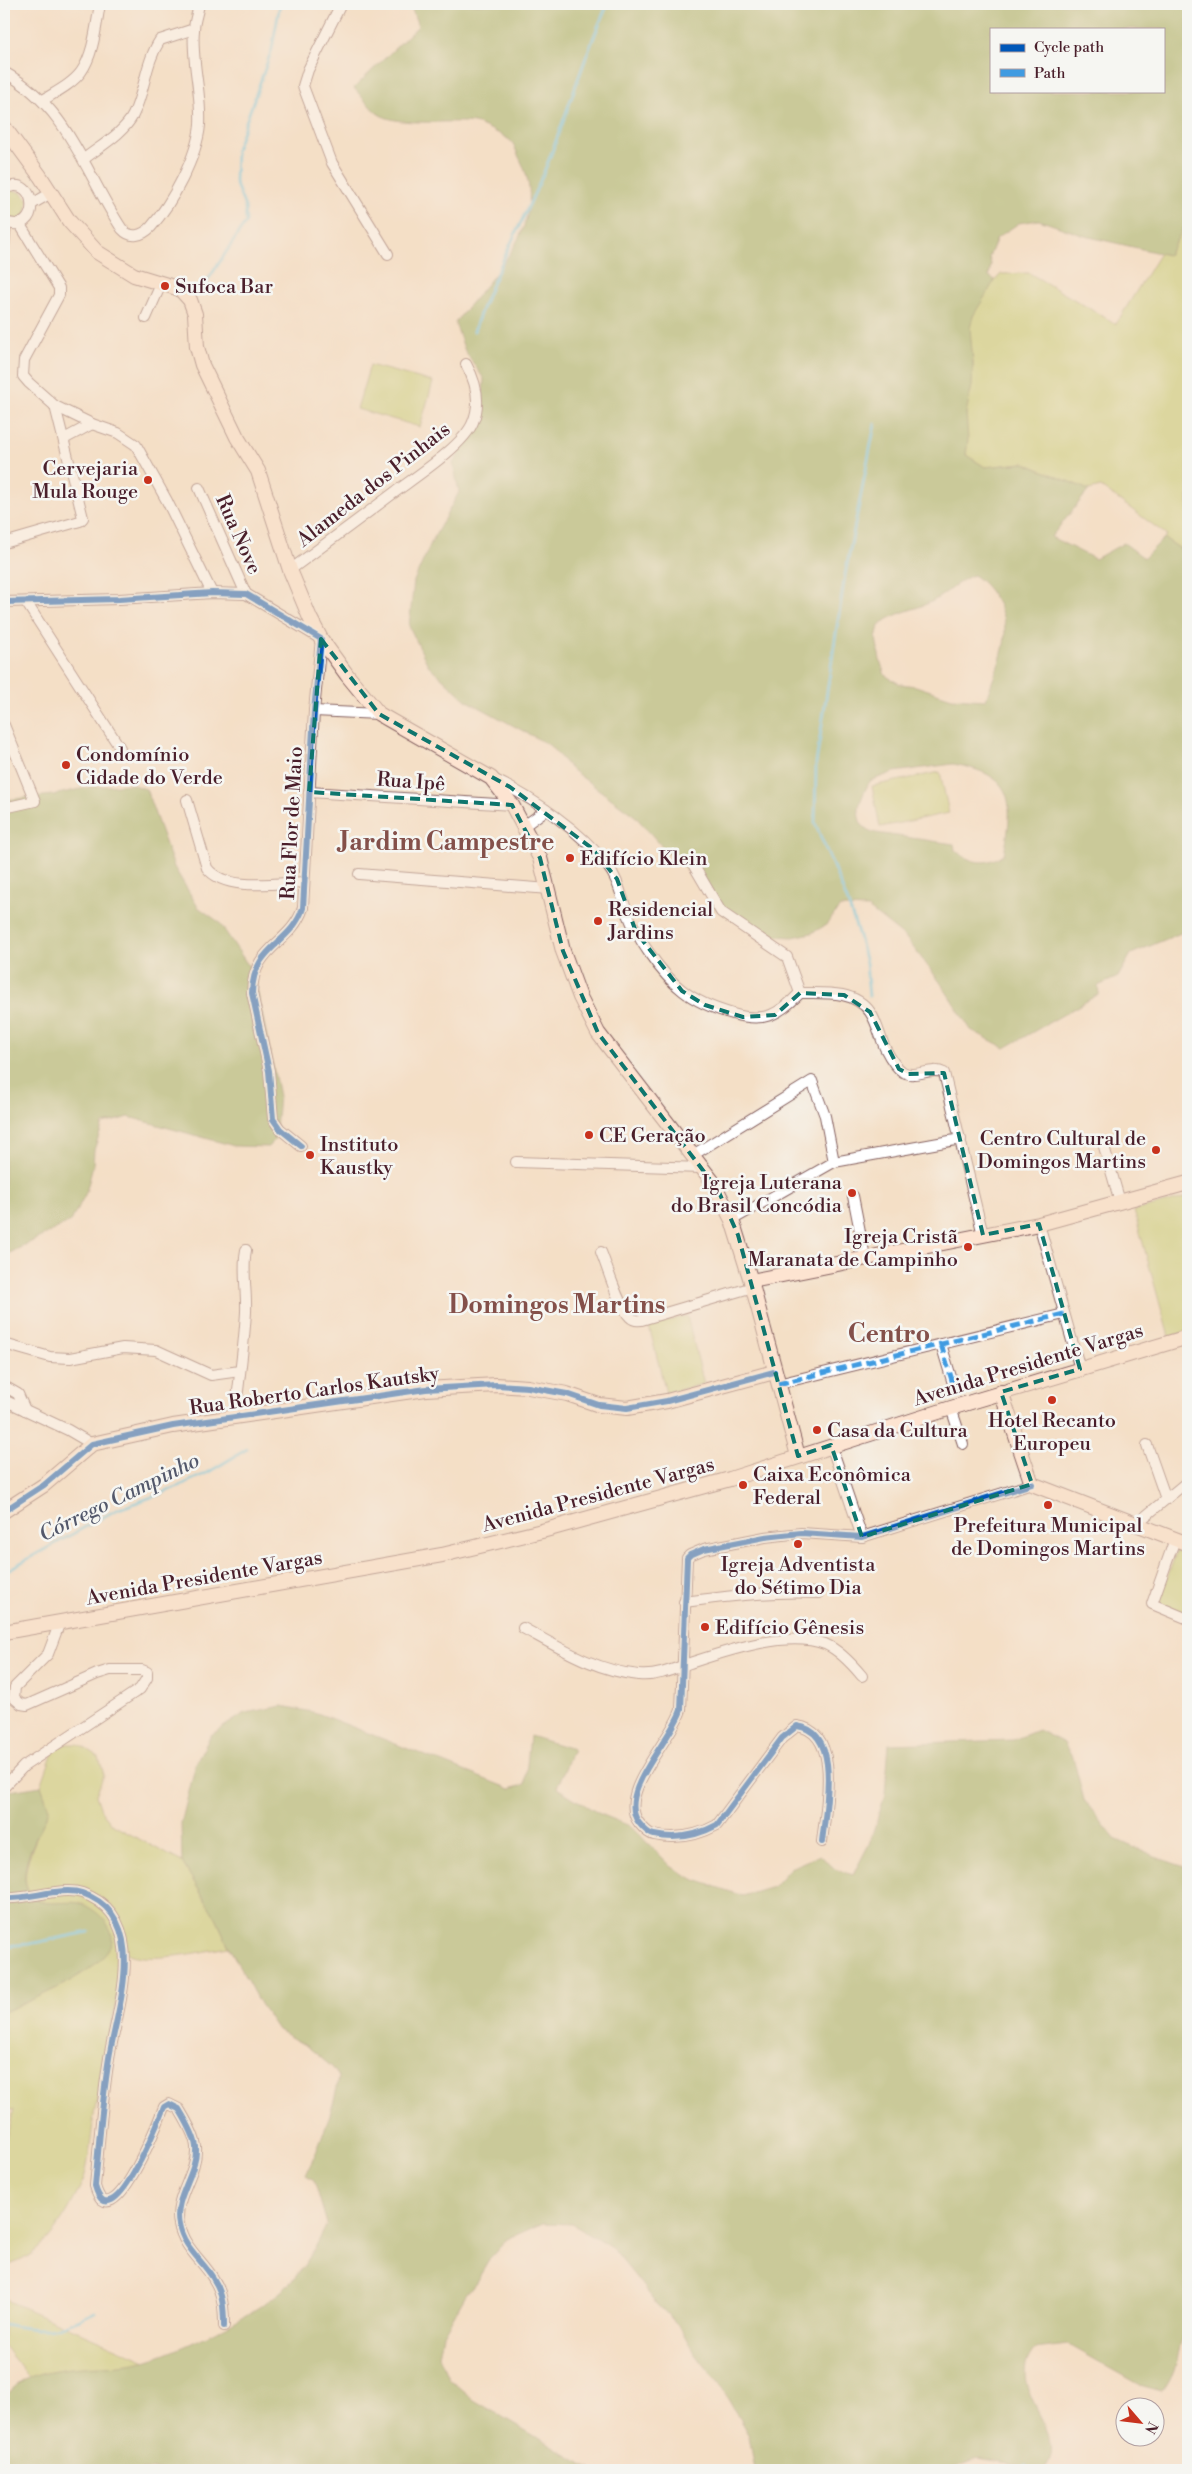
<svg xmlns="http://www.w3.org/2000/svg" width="1192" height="2474" font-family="'Libre Bodoni',serif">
  <rect width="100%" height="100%" fill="#f6f6f2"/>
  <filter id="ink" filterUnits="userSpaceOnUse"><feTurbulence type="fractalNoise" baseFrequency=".02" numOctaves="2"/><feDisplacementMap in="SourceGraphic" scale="10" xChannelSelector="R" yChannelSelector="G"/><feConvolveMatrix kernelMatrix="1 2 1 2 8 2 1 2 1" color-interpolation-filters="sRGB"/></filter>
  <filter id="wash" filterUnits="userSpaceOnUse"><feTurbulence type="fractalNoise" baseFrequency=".0096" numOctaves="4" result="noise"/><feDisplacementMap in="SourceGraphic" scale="20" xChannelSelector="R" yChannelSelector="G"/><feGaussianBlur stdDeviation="1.12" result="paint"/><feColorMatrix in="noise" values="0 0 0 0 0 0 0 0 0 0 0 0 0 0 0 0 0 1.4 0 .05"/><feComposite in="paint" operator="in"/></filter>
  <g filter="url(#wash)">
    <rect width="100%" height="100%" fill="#f4dfc6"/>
    <g fill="#bfcd6f" stroke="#84764d">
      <polygon points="13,190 22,193 28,200 26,215 17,221 4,218 4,193"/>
      <path d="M1188,221V554L1164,538L1167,535L1101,487L1089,490L1024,463L985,467L966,455C968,441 965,427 966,413C967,396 973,381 973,364C973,351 968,338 970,326C974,307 988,287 1001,274L1029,273L1116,324L1160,253L1168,255Z"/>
      <polygon points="370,365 433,382 420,427 357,409"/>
      <polygon points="940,772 949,813 880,827 872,786"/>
      <polygon points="1188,1197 1188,1331 1169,1337 1134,1211"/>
      <polygon points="687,1316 704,1384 666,1393 649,1326"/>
      <polygon points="1177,1550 1188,1555 1188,1614 1158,1603"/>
      <path d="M65,1744H78L99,1757L104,1775L96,1795L101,1810L113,1825L182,1862L216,1918L229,1947C203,1951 146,1965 125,1952C116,2004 105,2057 95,2109C92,2126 89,2167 83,2181C68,2214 43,2259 4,2266V2145L14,2110H4V2012L66,1984L81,1904C70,1904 57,1905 46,1903C2,1893 41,1833 49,1809L41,1786L54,1749Z"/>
      <path d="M4,2299L146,2361C108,2372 66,2362 29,2378L4,2346Z"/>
    </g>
    <g fill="#97b062" stroke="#706846" fill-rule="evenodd">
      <path d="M410,4H1188V221L1168,255L1085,236L1039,220L1019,223L997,238L989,257L991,264L989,276L995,280L973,316L970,328L973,364L972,386L966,413L968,439L966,455L985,467L1024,463L1089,490L1051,537L1095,559L1124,543L1144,558L1164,538L1188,554V930L1131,954L1118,977L1098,986L1099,994L1005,1048L971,1030L940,982L906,938L868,908L840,907L826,925L812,933L793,937L775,936L739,923L717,910L695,876L674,860L635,816L572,770L549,745L466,700L428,665L409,626L414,581L431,543L459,492L453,463L481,422L484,379L465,351L455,323C491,275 553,225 520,159C517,154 515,146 512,142C507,137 481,124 474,123C449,119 397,128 377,113C369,106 361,96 354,88L418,26ZM991,29H1163V91H991ZM973,575C981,580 989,588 994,597C1018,634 997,663 986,700L952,698L916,686L900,684L891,679L885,675L880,660L876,638L879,626C893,612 916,610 933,601C947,593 958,581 973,575ZM953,764C1015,775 1014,800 1004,854C987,866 971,864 955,850L954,844L876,833C848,826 860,799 870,781L894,772Z"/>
      <polygon points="130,784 146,789 174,867 198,907 219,922 254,974 279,1096 275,1140 268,1147 234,1146 129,1117 103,1124 94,1150 93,1166 86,1193 71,1221 4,1256 4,800 53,795 90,787"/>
      <path d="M282,1706L317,1713L510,1789L525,1784L530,1736L573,1749L557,1788L598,1813L630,1826L672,1867L695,1880L743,1896L773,1887L790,1868L820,1855L835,1869L853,1875L869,1844L885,1795L889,1744L1013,1740L1038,1730L1064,1743L1074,1761L1084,1800L1115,1839L1155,1857L1188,1868V2315C1179,2339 1179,2373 1162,2392L1143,2387L1068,2345L1035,2349C999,2389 1075,2434 1044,2470L978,2459L948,2470H755L749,2436L720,2385L695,2353L680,2327L658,2305L613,2249L572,2224L543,2223L507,2239L491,2257L476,2282L466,2294L443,2334L439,2356L449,2379L474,2400L592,2470H4C4,2458 1,2405 5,2398C31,2358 100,2371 140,2362C175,2355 264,2310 288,2285C305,2268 317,2245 327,2224L314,2180L306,2175C321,2142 333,2112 339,2077L333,2068L308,2047L278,2030L260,2004L231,1951L216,1918L182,1862L181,1824L196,1763L211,1735L245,1713Z"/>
      <path d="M41,1786L49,1809C41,1833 18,1862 27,1889C35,1912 66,1898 82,1904C96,1910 113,1924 112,1940C109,1970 28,2001 4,2012V1792Z"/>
    </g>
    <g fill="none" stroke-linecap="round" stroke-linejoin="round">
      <g stroke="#63c3e1" stroke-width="3">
        <polyline points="200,292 246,222 245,207 235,182 236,150 272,49 280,4"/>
        <path d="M474,331C493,273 523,223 546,167C568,113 583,57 608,4"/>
        <polyline points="869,996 866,963 859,936 847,900 815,823 816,763 845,575 875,424"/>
        <polyline points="4,1572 116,1510 168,1491 209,1472 247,1449"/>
        <polyline points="4,1946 29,1944 89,1932"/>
        <path d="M4,2324C46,2333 56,2331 95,2312"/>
        <polyline points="1025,2465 1027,2470"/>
      </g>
    </g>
  </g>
  <g filter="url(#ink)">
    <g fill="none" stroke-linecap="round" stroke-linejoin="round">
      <defs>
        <g id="street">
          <polyline points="341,4 308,70 303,86 332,163 388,254"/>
          <path d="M4,72C70,109 83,170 122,229C131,239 142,236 151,227C172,203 197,157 200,125C202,93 191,61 194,30C194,21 198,12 199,4"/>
          <path d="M43,100C56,92 72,84 81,72C94,54 96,25 100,4"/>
          <path d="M84,159C99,147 124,133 133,115C145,91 145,63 160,40L194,29"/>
          <path d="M4,189C40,171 41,239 4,221"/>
          <polyline points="32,204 51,193"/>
          <polyline points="19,223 59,288 59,295 24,360 23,376 29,383 55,406 92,424 118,433 136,445 167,501 212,593"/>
          <polyline points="4,247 6,223"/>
          <polyline points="146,318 162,282"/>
          <polyline points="64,439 92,424"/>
          <polyline points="199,488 246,594"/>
          <polyline points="4,543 80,521 83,518 55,406"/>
          <path d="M290,570C324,545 358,520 391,495C412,479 464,446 473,422C481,403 476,382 466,364"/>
          <path d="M4,602L119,599L212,593L246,594L321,639L314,711L303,908C290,946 253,945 252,993L269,1071L273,1119L280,1129L301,1146"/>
          <polyline points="26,602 120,748"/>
          <polyline points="314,711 379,714"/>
          <polyline points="4,725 35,801 4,808"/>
          <path d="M493,779C532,797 581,831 607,865C619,880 621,897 628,914C637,938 661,974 682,990C697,1002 715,1009 733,1014C764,1023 779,1015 800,993"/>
          <polyline points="309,792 512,805"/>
          <path d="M187,800L207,868C225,892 276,883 304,882"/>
          <polyline points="524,826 546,810"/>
          <polyline points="694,866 721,912 787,957 800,993"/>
          <polyline points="359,874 549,889"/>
          <path d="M800,993C823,993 855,990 870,1012C877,1022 880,1037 885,1048C889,1056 895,1067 903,1072C916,1079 931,1066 944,1073L983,1235"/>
          <polyline points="1103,1143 1120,1202"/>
          <polyline points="693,1155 812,1081 825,1116 834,1162"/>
          <polyline points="516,1162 702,1168"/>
          <polyline points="853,1196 865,1257"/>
          <polyline points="732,1220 834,1162 961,1139"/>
          <polyline points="1039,1224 1080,1369"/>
          <path d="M601,1252C608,1269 618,1305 630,1317C634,1321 639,1321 645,1319L753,1287"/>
          <polyline points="4,1344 50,1357 70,1358 123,1348 156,1350 211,1375 240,1371"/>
          <polyline points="941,1344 954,1387"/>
          <polyline points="778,1384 1064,1314"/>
          <polyline points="4,1386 18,1394 25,1410"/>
          <polyline points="4,1400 68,1430 92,1444"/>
          <polyline points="951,1408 963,1444"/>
          <path d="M235,1416C239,1381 244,1346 246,1312C247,1291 242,1271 246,1250"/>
          <polyline points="831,1445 862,1537"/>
          <polyline points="1147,1445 1166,1499"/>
          <polyline points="1136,1524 1188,1481"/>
          <polyline points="1175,1539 1152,1604 1188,1619"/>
          <path d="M684,1602C729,1596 772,1591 818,1593"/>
          <path d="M523,1628C560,1648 596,1671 639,1675C656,1677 674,1669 690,1663C727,1651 786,1630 825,1644C839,1650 852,1664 862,1676"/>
          <polyline points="4,1787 24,1766 140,1689 147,1678 147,1672 142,1670 110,1670 97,1674 27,1705 21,1704 14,1698 15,1687 48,1654 60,1622"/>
          <path d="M822,1842C825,1811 843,1732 797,1726L782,1738L717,1825C697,1836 677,1840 654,1835C648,1834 643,1828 639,1823C616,1793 671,1741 681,1710L687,1558L690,1555L704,1549L765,1537L801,1533L862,1537L1032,1484"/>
          <path d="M4,1898C28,1900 61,1886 82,1893C152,1917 117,2008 109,2058C102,2101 99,2144 95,2186C111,2244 159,2120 164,2107L169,2104L179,2109C185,2119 195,2135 196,2147C198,2173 173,2198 179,2224C183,2247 202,2260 213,2278C223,2293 224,2309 224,2326"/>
        </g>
        <g id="secondary">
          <polyline points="4,127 40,176 69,221 97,252 134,275 180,289 190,300 195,314 197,347 202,365 237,437 258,471 290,570 310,618 321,639 347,675 379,714 491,778 512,805 540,858 563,951 580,997 598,1033 713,1182 732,1220 751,1281 798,1456"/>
          <polyline points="751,1281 1039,1224 1188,1183"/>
          <polyline points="1001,1392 1032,1484 1188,1544"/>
          <polyline points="4,1511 44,1485 92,1444 173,1426 426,1389 496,1385 528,1387 567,1394 599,1405 627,1408 667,1401 774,1372"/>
          <polyline points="4,1632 442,1555 542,1531 730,1479 951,1408 1188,1337"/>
        </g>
      </defs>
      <use href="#street" stroke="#866261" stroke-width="12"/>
      <use href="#secondary" stroke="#866261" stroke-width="16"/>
      <use href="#street" stroke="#fff" stroke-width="10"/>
      <use href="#secondary" stroke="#fde4d1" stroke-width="14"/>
      <g stroke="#409be1" stroke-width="5" stroke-dasharray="10 5" stroke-linecap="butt">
        <polyline points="941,1344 954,1387"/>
        <polyline points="778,1384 1064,1314"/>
      </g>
      <defs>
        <g id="cycleway">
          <path d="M4,602L119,599L212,593L246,594L321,639L314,711L303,908C290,946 253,945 252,993L269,1071L273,1119L280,1129L301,1146"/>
          <polyline points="4,1511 44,1485 92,1444 173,1426 426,1389 496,1385 528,1387 567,1394 599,1405 627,1408 667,1401 774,1372"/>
          <path d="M822,1842C825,1811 843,1732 797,1726L782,1738L717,1825C697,1836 677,1840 654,1835C648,1834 643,1828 639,1823C616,1793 671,1741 681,1710L687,1558L690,1555L704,1549L765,1537L801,1533L862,1537L1032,1484"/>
          <path d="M4,1898C28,1900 61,1886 82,1893C152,1917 117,2008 109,2058C102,2101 99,2144 95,2186C111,2244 159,2120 164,2107L169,2104L179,2109C185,2119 195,2135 196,2147C198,2173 173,2198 179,2224C183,2247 202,2260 213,2278C223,2293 224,2309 224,2326"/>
        </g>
      </defs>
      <use href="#cycleway" stroke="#f6f6f2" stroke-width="9"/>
      <use href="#cycleway" stroke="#0057b8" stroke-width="6"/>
    </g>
  </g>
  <path d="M0 0H1192V2474H0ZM321,639L379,714L510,787L593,849L617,879L636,932L682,991L705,1005L743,1017L775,1015L800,993L844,995L870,1012L899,1069L908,1074L944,1073L983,1235L1039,1224L1080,1369L1001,1392L1032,1484L862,1537L831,1445L798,1456L738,1235L718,1190L598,1033L563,951L540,858L512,805L309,792Z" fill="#f4dfc6" fill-opacity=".55" fill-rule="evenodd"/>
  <path fill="none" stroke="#0f766e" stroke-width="4" stroke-dasharray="10 6" stroke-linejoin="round" d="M321,639L379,714L510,787L593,849L617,879L636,932L682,991L705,1005L743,1017L775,1015L800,993L844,995L870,1012L899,1069L908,1074L944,1073L983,1235L1039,1224L1080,1369L1001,1392L1032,1484L862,1537L831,1445L798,1456L738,1235L718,1190L598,1033L563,951L540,858L512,805L309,792Z"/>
  <g fill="#c8321e" stroke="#f6f6f2" stroke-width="2">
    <circle cx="165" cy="286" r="5"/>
    <circle cx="148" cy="480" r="5"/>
    <circle cx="66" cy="765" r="5"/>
    <circle cx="570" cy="858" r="5"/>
    <circle cx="598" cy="921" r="5"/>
    <circle cx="589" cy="1135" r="5"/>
    <circle cx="1156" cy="1150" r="5"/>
    <circle cx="310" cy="1155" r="5"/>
    <circle cx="852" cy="1193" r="5"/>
    <circle cx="968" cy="1247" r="5"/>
    <circle cx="1052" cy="1400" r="5"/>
    <circle cx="817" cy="1430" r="5"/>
    <circle cx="743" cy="1485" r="5"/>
    <circle cx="1048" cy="1505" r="5"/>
    <circle cx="798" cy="1544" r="5"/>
    <circle cx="705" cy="1627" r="5"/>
  </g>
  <g text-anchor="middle" stroke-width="5" stroke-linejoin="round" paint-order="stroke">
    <g font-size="20" fill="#4a1f2b" stroke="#f6f6f2" text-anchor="start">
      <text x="175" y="293">Sufoca Bar</text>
      <text x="138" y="475" text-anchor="end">Cervejaria<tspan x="138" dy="23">Mula Rouge</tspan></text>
      <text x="76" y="761">Condomínio<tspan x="76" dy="23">Cidade do Verde</tspan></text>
      <text x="580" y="865">Edifício Klein</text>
      <text x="608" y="916">Residencial<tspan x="608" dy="23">Jardins</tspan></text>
      <text x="599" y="1142">CE Geração</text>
      <text x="1146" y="1145" text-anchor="end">Centro Cultural de<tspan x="1146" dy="23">Domingos Martins</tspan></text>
      <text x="320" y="1151">Instituto<tspan x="320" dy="23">Kaustky</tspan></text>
      <text x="842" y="1189" text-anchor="end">Igreja Luterana<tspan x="842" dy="23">do Brasil Concódia</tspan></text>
      <text x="958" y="1243" text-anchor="end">Igreja Cristã<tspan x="958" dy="23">Maranata de Campinho</tspan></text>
      <text x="1052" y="1427" text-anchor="middle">Hotel Recanto<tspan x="1052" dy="23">Europeu</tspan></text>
      <text x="827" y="1437">Casa da Cultura</text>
      <text x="753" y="1481">Caixa Econômica<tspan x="753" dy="23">Federal</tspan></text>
      <text x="1048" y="1532" text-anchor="middle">Prefeitura Municipal<tspan x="1048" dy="23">de Domingos Martins</tspan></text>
      <text x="798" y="1571" text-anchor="middle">Igreja Adventista<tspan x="798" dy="23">do Sétimo Dia</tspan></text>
      <text x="715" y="1634">Edifício Gênesis</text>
    </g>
    <g font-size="20" fill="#4a1f2b" stroke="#f6f6f2">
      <text transform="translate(373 484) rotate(-38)" y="7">Alameda dos Pinhais</text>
      <text transform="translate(239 534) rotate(66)" y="7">Rua Nove</text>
      <text transform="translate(411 781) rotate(4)" y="7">Rua Ipê</text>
      <text transform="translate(291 823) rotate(-87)" y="7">Rua Flor de Maio</text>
      <text transform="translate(1028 1364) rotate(-17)" y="7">Avenida Presidente Vargas</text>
      <text transform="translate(314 1390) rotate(-8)" y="7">Rua Roberto Carlos Kautsky</text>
      <text transform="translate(598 1494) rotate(-15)" y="7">Avenida Presidente Vargas</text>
      <text transform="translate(204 1577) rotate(-10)" y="7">Avenida Presidente Vargas</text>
    </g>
    <g font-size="21" font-style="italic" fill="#53586b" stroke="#f6f6f2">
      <text transform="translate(119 1497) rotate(-26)" y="7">Córrego Campinho</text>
    </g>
    <g font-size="25" font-weight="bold" fill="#84504a" stroke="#f6f6f2">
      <text x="447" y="850">Jardim Campestre</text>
      <text x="557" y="1313">Domingos Martins</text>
      <text x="889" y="1342">Centro</text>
    </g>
  </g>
  <rect width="1192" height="2474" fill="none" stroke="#f6f6f2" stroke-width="20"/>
  <rect x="990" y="28" width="175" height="65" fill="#f6f6f2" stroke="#b1a0a2"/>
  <rect x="1000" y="44" width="25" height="8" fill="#0057b8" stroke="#b1a0a2"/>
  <text x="1034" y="52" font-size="15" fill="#4a1f2b">Cycle path</text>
  <rect x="1000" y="69" width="25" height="8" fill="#409be1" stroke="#b1a0a2"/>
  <text x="1034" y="78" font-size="15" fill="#4a1f2b">Path</text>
  <g transform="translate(1140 2422) rotate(118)"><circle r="24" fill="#f6f6f2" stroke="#b1a0a2"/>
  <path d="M0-4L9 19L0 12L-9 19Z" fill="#c8321e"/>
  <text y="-8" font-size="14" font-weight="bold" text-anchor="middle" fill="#4a1f2b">N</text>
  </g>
</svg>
